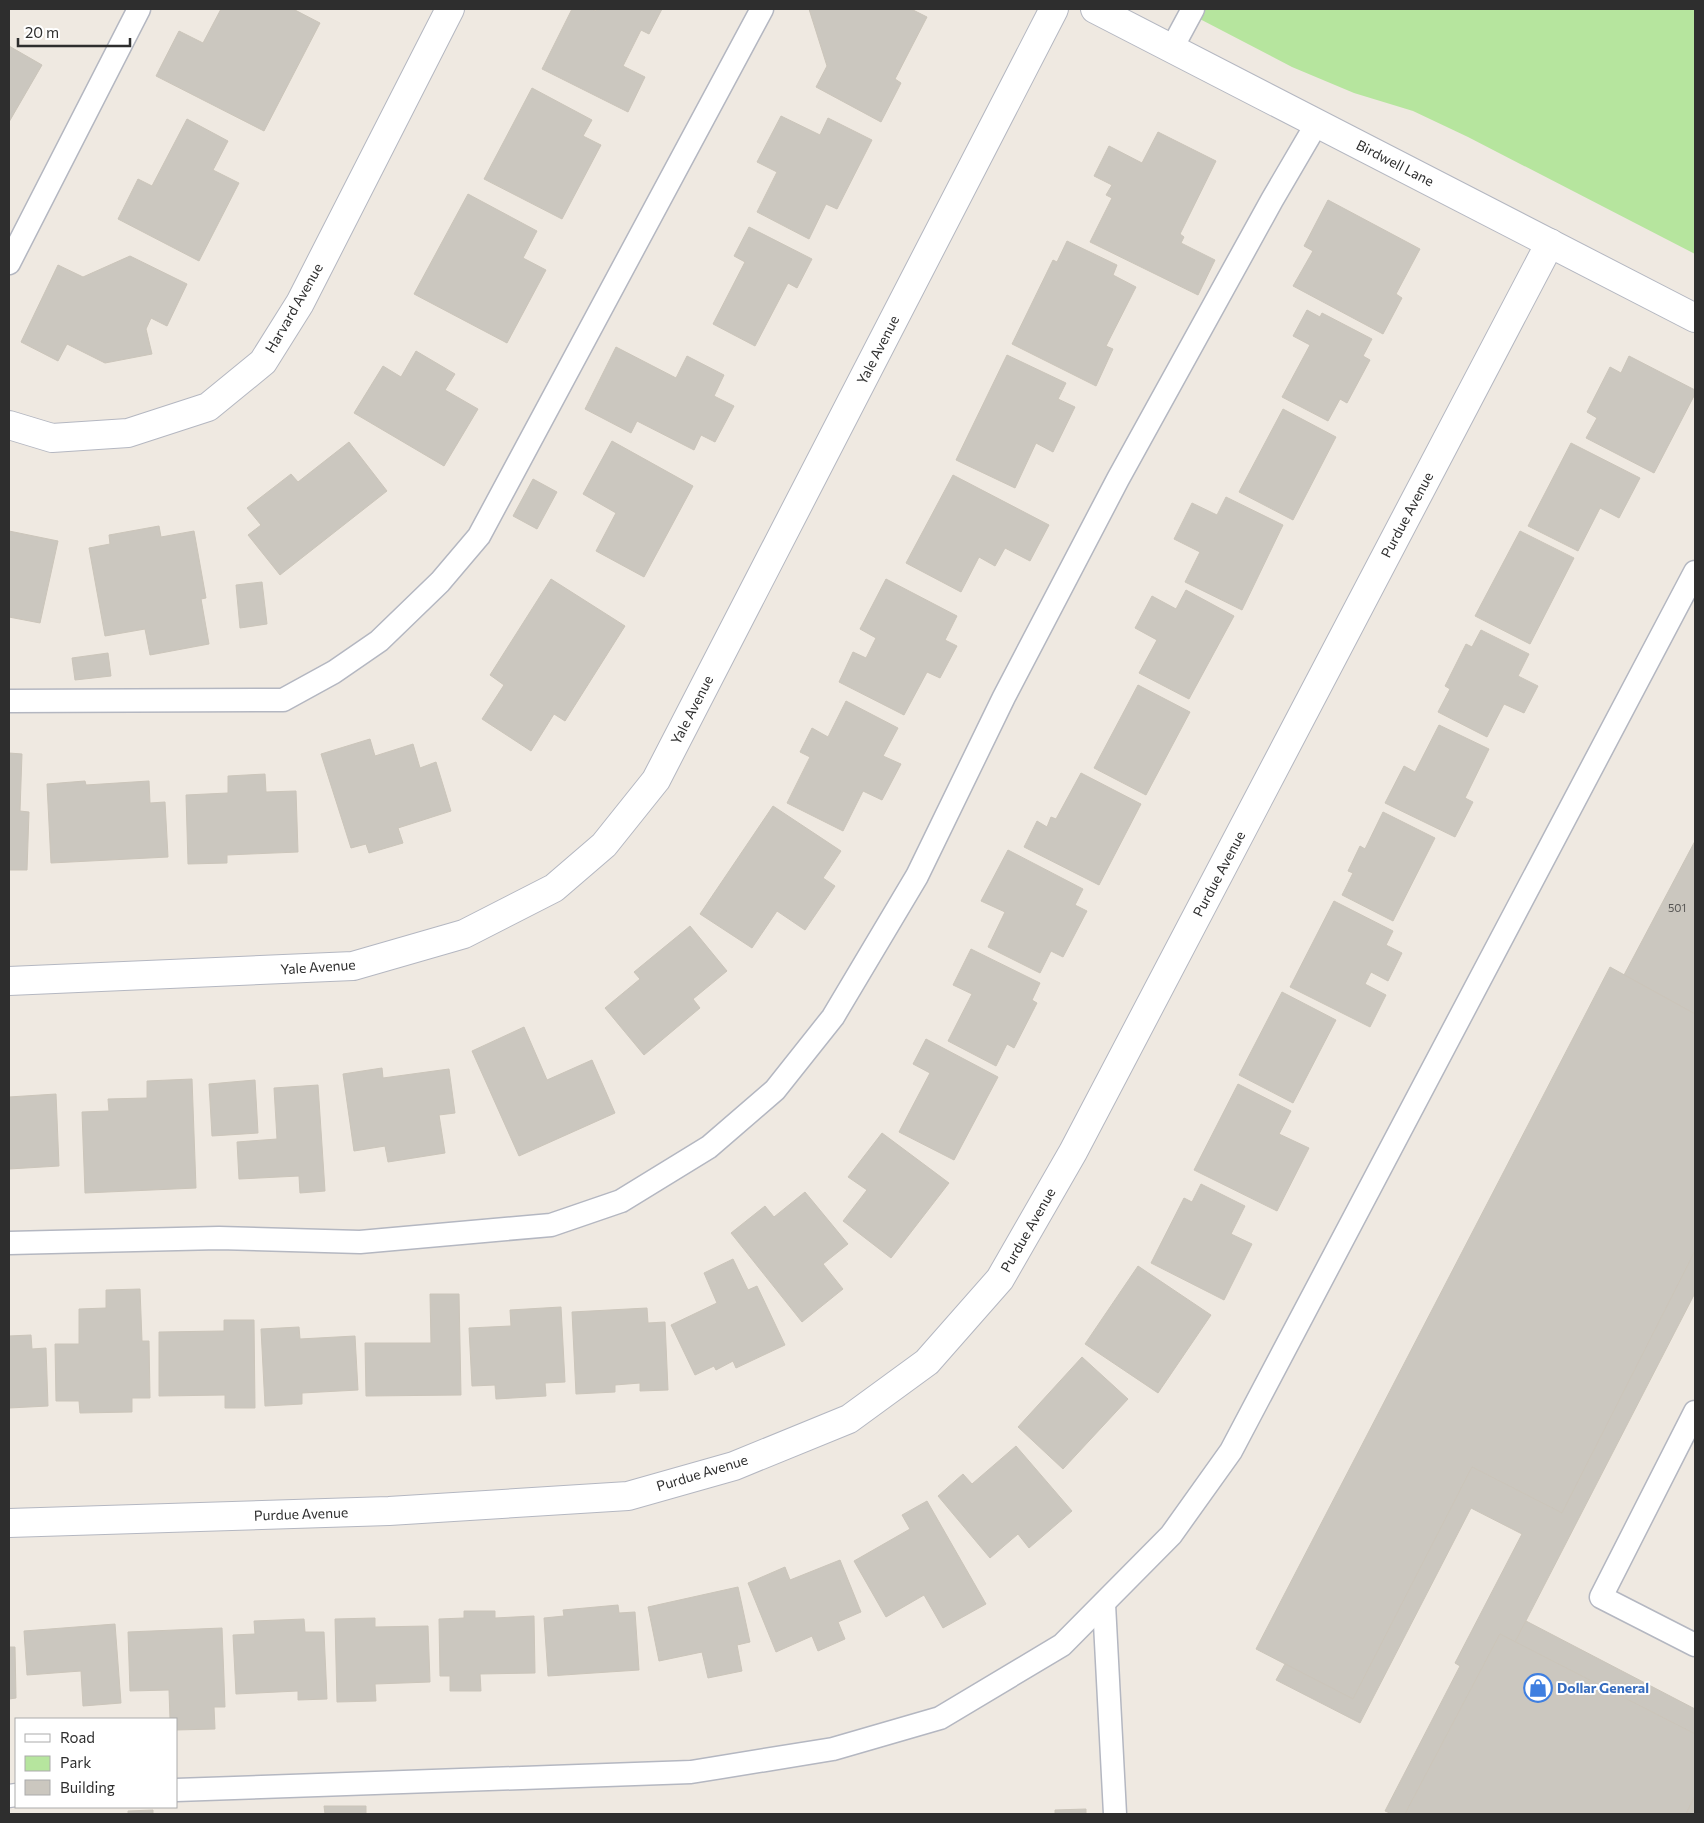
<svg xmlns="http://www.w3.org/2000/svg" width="1704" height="1823" font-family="Commissioner,sans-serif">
  <rect width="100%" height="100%" fill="#efe9e1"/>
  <polygon fill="#b6e59e" points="1200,9 1695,9 1695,254 1468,137 1413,111 1354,93 1292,67 1196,17"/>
  <g fill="#cbc7bf" stroke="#cbc5ba">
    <polygon points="221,9 293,9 320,23 264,131 156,76 179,31 203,43"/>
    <polygon points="572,9 592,9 596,11 597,9 662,9 649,34 641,30 623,66 645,77 628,112 542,69"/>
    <polygon points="809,9 911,9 927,17 895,79 901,83 881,122 816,87 827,66"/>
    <polygon points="9,46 42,65 9,122"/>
    <polygon points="532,88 592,120 583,136 601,145 562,219 484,179"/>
    <polygon points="781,116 820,135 828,118 872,140 837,209 826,204 809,239 757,212 777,172 757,162"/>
    <polygon points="187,119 228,141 213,170 239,183 199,261 118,219 138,179 152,186"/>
    <polygon points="1158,132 1216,161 1180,234 1184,237 1181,243 1215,260 1198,295 1090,242 1112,198 1106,195 1112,185 1094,176 1109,146 1142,163"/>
    <polygon points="468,194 537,231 523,258 546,270 507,343 414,294"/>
    <polygon points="1328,200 1420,249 1396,294 1402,298 1383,334 1293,286 1313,251 1304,246"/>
    <polygon points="749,227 812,259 797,288 788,283 755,346 713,324 745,262 734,256"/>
    <polygon points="1067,241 1117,265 1113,275 1136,287 1106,346 1113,349 1096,386 1012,344 1053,260 1057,262"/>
    <polygon points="130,256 187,284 167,326 151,318 146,329 152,354 105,363 67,344 58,361 21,342 58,265 83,277"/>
    <polygon points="1307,310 1320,317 1322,313 1372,339 1363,356 1370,360 1347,403 1340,399 1328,421 1282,397 1310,345 1293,336"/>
    <polygon points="616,347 676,378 687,356 724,375 714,396 734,406 715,442 701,435 694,450 637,421 631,433 585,409"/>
    <polygon points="416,351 455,374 445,390 478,409 444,466 354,413 383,366 401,377"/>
    <polygon points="1007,355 1066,383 1058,399 1075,407 1053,452 1036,443 1015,488 956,460"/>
    <polygon points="1629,356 1695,390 1695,394 1654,473 1586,438 1597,418 1587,412 1610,367 1621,373"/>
    <polygon points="1283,409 1336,437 1293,520 1239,492"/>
    <polygon points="612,441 693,486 644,577 596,551 616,513 583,494"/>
    <polygon points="349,442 387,491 280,575 248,535 261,525 247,508 291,474 298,482"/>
    <polygon points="1571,443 1640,478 1619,518 1600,508 1578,551 1528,526"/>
    <polygon points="953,475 1049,525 1030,561 1005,548 995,566 979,557 961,592 906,563"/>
    <polygon points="533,479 557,492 537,529 513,516"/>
    <polygon points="1226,497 1283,525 1242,610 1185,582 1200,552 1174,539 1192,503 1217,515"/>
    <polygon points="159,526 161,537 194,531 206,598 201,599 209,644 150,655 145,629 105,636 89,548 110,544 109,535"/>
    <polygon points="9,531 58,541 40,623 9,617"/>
    <polygon points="1520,531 1574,558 1530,644 1475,616"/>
    <polygon points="551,579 625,626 565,721 554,714 531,751 482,719 504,685 490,675"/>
    <polygon points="886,579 957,616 945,640 957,646 940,678 927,672 904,715 839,682 853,652 866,658 876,638 860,629"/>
    <polygon points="262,582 267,624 240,628 236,585"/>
    <polygon points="1186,590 1234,616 1189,699 1139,673 1157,640 1135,628 1152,596 1176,609"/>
    <polygon points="1481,630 1529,654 1518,676 1538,686 1524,713 1504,704 1487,737 1438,712 1450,689 1445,686 1466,644 1472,647"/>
    <polygon points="108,653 111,676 75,680 72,658"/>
    <polygon points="1138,685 1190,712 1146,795 1094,768"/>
    <polygon points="846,701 898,728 883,756 901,764 882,800 863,791 843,831 787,803 810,757 800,752 812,728 828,737"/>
    <polygon points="1439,725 1489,749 1465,798 1473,802 1455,837 1385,803 1404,766 1415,772"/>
    <polygon points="370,739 375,756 413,744 420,768 436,762 451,811 398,828 403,843 369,853 366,844 351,848 321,754"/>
    <polygon points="9,753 22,754 20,811 29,812 27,870 9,870"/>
    <polygon points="1081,773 1141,804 1099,885 1024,847 1037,821 1047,827 1051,817 1056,819"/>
    <polygon points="265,774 266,792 296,791 298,852 227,855 227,863 188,864 186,795 228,793 228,776"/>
    <polygon points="85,781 86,785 149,781 150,803 165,802 168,857 51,863 47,784"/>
    <polygon points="773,806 841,851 823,878 835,886 805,930 777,911 752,948 700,914"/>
    <polygon points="1383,812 1435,838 1393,921 1342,895 1353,873 1348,871 1360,846 1365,849"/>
    <polygon points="1695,841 1695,1014 1624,975"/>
    <polygon points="1008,850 1083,889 1075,905 1087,911 1063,957 1051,951 1040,973 988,947 1005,912 981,901"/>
    <polygon points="1334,901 1393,931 1386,945 1402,953 1388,981 1371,972 1365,984 1386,995 1370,1027 1290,987"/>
    <polygon points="690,926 727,971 693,999 700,1008 644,1055 605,1008 640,979 634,972"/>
    <polygon points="971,949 1040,983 1032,1000 1037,1003 1014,1048 1007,1044 996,1066 948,1041 972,994 953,985"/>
    <polygon points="1610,967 1695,1014 1695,1251 1562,1513 1472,1467 1353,1699 1256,1649"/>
    <polygon points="1282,992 1336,1020 1293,1103 1239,1075"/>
    <polygon points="524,1027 547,1080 592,1060 615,1113 519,1156 472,1051"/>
    <polygon points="926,1039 998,1077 954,1160 899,1132 930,1073 913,1064"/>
    <polygon points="382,1068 383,1078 449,1069 455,1113 439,1115 445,1153 388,1162 385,1146 354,1151 343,1074"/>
    <polygon points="192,1079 196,1188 85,1193 82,1112 109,1111 108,1099 147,1098 147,1081"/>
    <polygon points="255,1080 258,1133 212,1136 209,1084"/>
    <polygon points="1238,1084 1291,1111 1279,1134 1309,1148 1277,1211 1194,1170"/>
    <polygon points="318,1085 325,1191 300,1193 299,1176 239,1179 237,1142 277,1139 274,1088"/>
    <polygon points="56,1094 59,1166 9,1169 9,1097"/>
    <polygon points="882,1133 949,1183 891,1258 843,1221 867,1190 848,1177"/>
    <polygon points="1201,1184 1245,1206 1231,1234 1252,1244 1224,1300 1151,1263 1184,1198 1192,1202"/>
    <polygon points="805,1192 848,1244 823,1264 843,1289 802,1322 731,1233 765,1206 774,1217"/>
    <polygon points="1695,1251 1695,1293 1515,1642 1500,1634 1405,1814 1392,1814 1385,1811 1460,1666 1455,1663 1522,1534 1471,1508 1360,1723 1276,1680 1285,1664 1353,1699 1472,1467 1562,1513"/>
    <polygon points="733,1259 748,1290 757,1286 785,1345 736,1368 733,1361 716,1370 714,1366 695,1375 671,1325 717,1303 704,1273"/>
    <polygon points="1138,1266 1211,1315 1158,1393 1085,1344"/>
    <polygon points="140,1289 142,1341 149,1341 150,1398 132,1398 132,1412 80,1413 79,1401 56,1401 55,1344 79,1344 79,1309 106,1308 106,1290"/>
    <polygon points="430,1294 459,1294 461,1395 366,1396 365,1343 431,1343"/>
    <polygon points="561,1307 565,1382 545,1383 546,1396 496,1399 495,1385 472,1386 469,1328 511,1326 510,1310"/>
    <polygon points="647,1308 648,1323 665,1322 668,1390 640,1391 640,1383 615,1385 615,1392 576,1394 572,1312"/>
    <polygon points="224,1320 254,1320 255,1408 225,1408 225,1395 159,1396 159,1332 224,1331"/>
    <polygon points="299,1327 300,1339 355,1336 358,1390 302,1393 302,1404 265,1406 261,1329"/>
    <polygon points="31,1335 32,1349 46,1348 48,1406 9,1408 9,1336"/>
    <polygon points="1082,1357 1128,1399 1063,1469 1018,1427"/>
    <polygon points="1016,1446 1072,1511 1029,1548 1018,1534 990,1558 938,1496 963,1474 972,1484"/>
    <polygon points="927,1501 986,1604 943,1628 924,1595 886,1617 854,1561 910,1529 902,1515"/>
    <polygon points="840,1560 861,1612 838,1622 845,1639 818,1651 812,1636 776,1652 748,1583 785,1567 790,1580"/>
    <polygon points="738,1587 750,1642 737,1645 742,1671 708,1678 702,1652 659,1661 648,1607"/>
    <polygon points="618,1605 619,1613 635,1612 639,1670 548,1676 544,1618 564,1616 563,1610"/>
    <polygon points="464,1611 495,1611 495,1618 534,1616 535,1673 480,1674 481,1691 450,1691 450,1676 440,1676 439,1619 464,1618"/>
    <polygon points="375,1618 375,1627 428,1626 430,1682 375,1684 376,1701 337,1702 335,1619"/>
    <polygon points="304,1619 305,1632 324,1632 327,1699 298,1700 298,1691 236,1694 233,1635 255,1634 254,1621"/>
    <polygon points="1526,1621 1695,1709 1695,1734 1515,1642"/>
    <polygon points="115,1624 121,1703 83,1706 81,1671 27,1675 24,1631"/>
    <polygon points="222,1628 225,1707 214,1707 215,1729 176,1730 176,1719 170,1719 169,1690 130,1691 128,1632"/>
    <polygon points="1500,1634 1695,1734 1695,1796 1686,1814 1405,1814"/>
    <polygon points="9,1647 15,1647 16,1698 9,1699"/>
    <polygon points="1695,1796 1695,1814 1686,1814"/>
    <polygon points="324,1806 366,1806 366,1814 325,1814"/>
    <polygon points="1086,1809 1086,1814 1055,1814 1055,1810"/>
    <polygon points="153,1810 153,1814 128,1814 128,1811"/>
  </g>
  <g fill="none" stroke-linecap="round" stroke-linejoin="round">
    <defs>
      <g id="lane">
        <polyline points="1172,48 1193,9"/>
        <polyline points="9,263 139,9"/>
        <polyline points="9,701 283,700 334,672 379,641 440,582 479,536 762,9"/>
        <polyline points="9,1243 219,1238 360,1242 551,1225 621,1201 709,1147 775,1090 833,1017 917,876 1004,697 1118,479 1272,200 1317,123"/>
        <polyline points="1695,1412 1601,1597 1695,1645"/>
        <polyline points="1104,1604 1115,1814"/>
        <polyline points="176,1790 691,1772 833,1749 940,1718 1062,1645 1171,1535 1231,1451 1695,572"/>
        <polyline points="9,1796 16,1795"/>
      </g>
      <g id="street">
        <polyline points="9,425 52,438 128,433 208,407 263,362 300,303 450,9"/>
        <polyline points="9,981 353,966 464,934 554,888 604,845 656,780 1054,9"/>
        <polyline points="9,1523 389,1511 628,1496 734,1466 849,1419 927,1362 1000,1279 1073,1152 1550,243"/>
      </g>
      <polyline id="secondary" points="1095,9 1695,318"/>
    </defs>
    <use href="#lane" stroke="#b4b7c1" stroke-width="25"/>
    <use href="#street" stroke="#b4b7c1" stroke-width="30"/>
    <use href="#secondary" stroke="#b4b7c1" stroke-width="30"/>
    <use href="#lane" stroke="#fff" stroke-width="22"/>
    <use href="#street" stroke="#fff" stroke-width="28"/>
    <use href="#secondary" stroke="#fff" stroke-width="28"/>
  </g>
  <defs>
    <symbol id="shop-ring" viewBox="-11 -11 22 22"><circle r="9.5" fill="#fff" stroke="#3f7fe0" stroke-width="1.5"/><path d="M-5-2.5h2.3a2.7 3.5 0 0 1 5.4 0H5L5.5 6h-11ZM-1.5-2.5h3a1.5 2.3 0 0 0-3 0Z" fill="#3f7fe0"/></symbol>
  </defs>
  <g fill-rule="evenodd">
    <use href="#shop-ring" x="1522" y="1672" width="32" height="32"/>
  </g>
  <g text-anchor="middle" stroke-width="4" stroke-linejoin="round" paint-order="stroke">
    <g font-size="11" fill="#555452">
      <text x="1677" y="912">501</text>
    </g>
    <g font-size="14" fill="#2e2e2e" stroke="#fff">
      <text transform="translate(1395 163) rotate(27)" y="5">Birdwell Lane</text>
      <text transform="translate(294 308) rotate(-60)" y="5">Harvard Avenue</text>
      <text transform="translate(878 350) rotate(-63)" y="5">Yale Avenue</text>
      <text transform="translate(1407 515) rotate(-62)" y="5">Purdue Avenue</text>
      <text transform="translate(692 710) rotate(-63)" y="5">Yale Avenue</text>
      <text transform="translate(1219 874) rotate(-62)" y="5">Purdue Avenue</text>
      <text transform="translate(318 967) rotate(-4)" y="5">Yale Avenue</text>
      <text transform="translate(1028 1230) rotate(-60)" y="5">Purdue Avenue</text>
      <text transform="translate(702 1473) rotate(-17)" y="5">Purdue Avenue</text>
      <text transform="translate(301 1514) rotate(-2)" y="5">Purdue Avenue</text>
    </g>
    <g font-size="14" font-weight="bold" fill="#366cbe" stroke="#fff" text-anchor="start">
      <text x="1557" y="1693">Dollar General</text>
    </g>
  </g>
  <rect width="1704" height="1823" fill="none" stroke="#2e2e2e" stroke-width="20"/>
  <rect x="15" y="1718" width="162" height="90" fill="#ffffff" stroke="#ababab"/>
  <rect x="25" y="1734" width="25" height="8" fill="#ffffff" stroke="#ababab"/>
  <text x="60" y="1743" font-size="15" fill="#2e2e2e">Road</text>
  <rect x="25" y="1756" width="25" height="15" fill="#b6e59e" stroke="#ababab"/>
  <text x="60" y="1768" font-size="15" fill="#2e2e2e">Park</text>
  <rect x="25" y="1780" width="25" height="15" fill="#cbc7bf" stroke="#ababab"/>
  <text x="60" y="1793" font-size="15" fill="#2e2e2e">Building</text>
  <path d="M18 38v8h112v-8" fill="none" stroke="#2e2e2e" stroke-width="2.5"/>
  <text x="25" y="38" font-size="15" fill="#2e2e2e" stroke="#ffffff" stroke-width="4" paint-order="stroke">20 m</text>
</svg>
